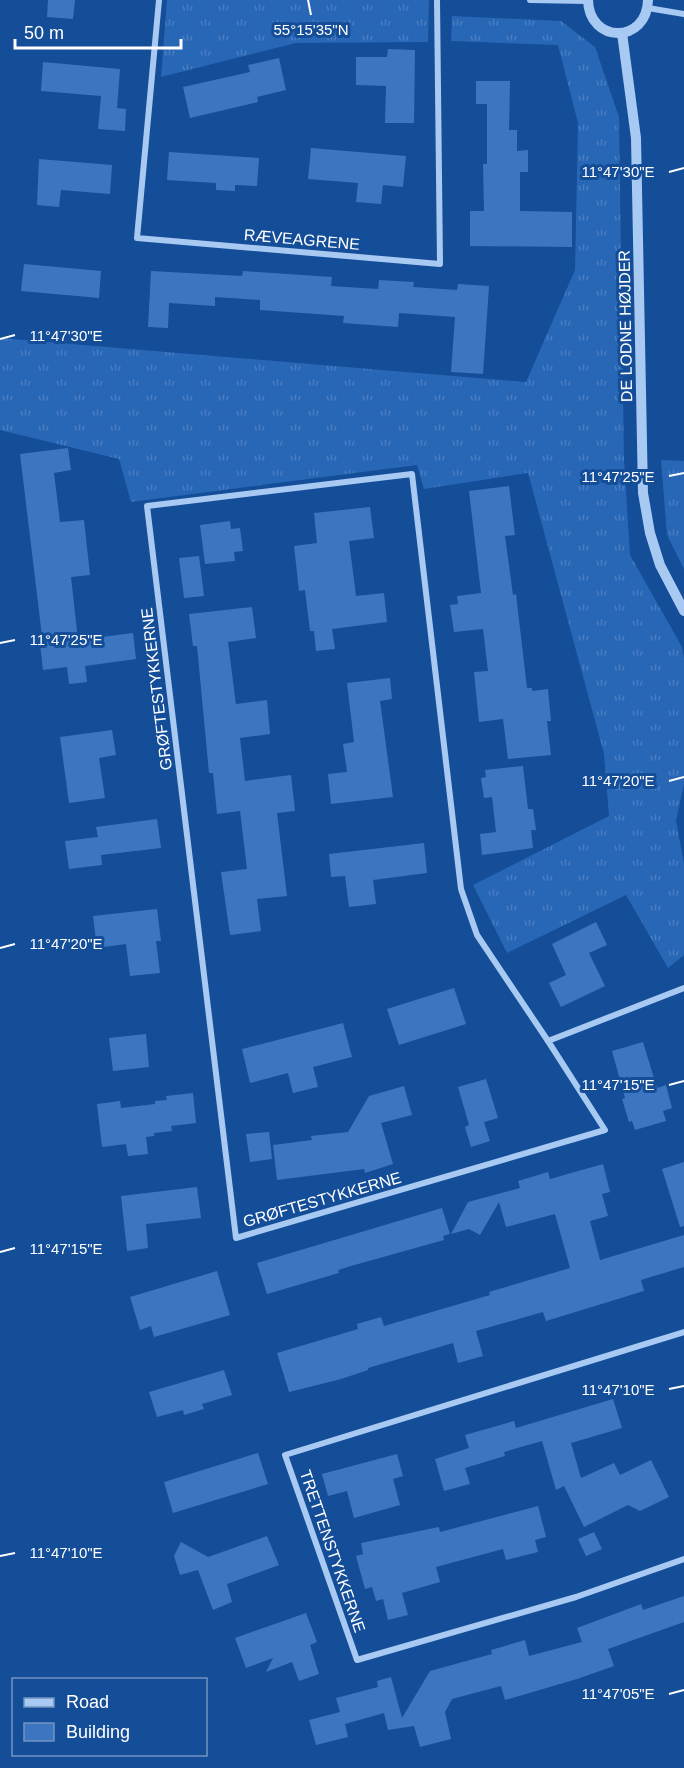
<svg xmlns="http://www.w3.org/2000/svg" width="684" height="1768" font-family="Helvetica,sans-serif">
  <defs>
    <pattern id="grass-tufts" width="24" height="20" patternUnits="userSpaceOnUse" patternTransform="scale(1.5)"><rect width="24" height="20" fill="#2866b6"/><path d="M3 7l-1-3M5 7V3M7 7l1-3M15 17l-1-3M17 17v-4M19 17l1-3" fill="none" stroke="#487dc1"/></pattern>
  </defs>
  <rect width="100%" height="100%" fill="#144d98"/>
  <g fill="url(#grass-tufts)">
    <polygon points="167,0 429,0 428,42 296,43 161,77"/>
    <polygon points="452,16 561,21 595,47 619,117 624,459 630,555 682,647 684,658 684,784 676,821 684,864 684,955 668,968 626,895 507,953 473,885 609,816 604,754 528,473 424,489 417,465 131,502 119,459 0,430 0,338 526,382 575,270 578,123 558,45 451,41"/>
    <polygon points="661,460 684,461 684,569 667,535"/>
  </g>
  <g fill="#3d76c0">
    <polygon points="48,0 75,0 73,19 47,17"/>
    <polygon points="388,49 415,50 414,123 385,123 386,86 356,85 356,57 387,57"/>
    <polygon points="279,58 286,90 257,97 258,102 190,118 183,87 250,72 248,65"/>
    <polygon points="43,62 120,69 117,108 126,109 125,131 98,129 101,96 41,91"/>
    <polygon points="476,81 510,81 509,130 517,130 517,151 528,150 528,172 520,172 520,211 572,212 572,247 470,246 470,211 484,211 483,164 487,164 487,104 476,104"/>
    <polygon points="311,148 406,156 403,187 383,185 381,204 356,202 358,183 308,179"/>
    <polygon points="169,152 259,158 257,186 235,185 235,191 216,190 216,183 167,180"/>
    <polygon points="39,159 112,165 110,194 61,190 59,207 37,205"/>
    <polygon points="24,264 101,271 99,298 21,291"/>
    <polygon points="151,271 242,276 243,271 332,277 331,286 378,289 379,280 414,282 413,287 457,290 458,284 489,286 483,374 451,372 455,317 399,313 398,327 343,323 344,316 260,310 260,300 215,297 215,306 169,303 168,328 148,327"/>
    <polygon points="68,448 71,470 54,473 60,522 84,520 90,575 71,577 78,640 133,633 136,659 85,666 87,682 69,684 67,667 43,670 40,644 43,644 20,454"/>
    <polygon points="509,486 515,535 505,536 513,595 516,594 527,688 532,688 532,691 548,689 551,721 547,721 551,755 508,759 503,719 479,722 474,672 488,671 483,629 454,632 450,605 458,604 457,596 481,593 469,491"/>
    <polygon points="370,507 374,538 349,541 356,596 384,593 387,622 332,629 335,649 316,651 314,631 310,631 305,590 299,591 294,546 317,543 314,513"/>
    <polygon points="230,521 231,529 240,528 243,551 234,552 235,561 205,564 200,525"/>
    <polygon points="199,556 204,596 184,598 179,558"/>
    <polygon points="252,607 256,638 228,642 235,697 236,704 267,700 270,734 240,738 245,781 291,775 295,811 277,813 287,896 257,899 261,931 230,935 221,872 247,869 240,811 217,814 213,773 209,773 197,646 193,646 189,614"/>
    <polygon points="390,678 392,699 380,701 393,797 331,804 328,774 347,772 343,744 354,742 347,683"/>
    <polygon points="112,730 116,755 99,758 105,798 69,803 60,737"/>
    <polygon points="523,766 528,809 533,809 536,830 531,830 533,848 482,855 480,834 496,832 492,797 484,798 481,778 486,777 485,770"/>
    <polygon points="157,819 161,848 101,855 102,865 69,869 65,841 98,837 96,827"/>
    <polygon points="424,843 427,873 373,880 376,904 349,907 345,876 331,877 329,854"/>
    <polygon points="157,909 161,941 156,941 160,973 130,976 126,944 97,948 93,916"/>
    <polygon points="596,922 607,945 589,953 605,986 561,1007 549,983 566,975 552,944"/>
    <polygon points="454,988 466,1024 399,1045 387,1009"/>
    <polygon points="343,1023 352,1057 313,1067 318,1087 293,1093 288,1073 250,1083 242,1049"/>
    <polygon points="146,1034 149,1067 113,1071 109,1038"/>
    <polygon points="643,1042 657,1088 666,1085 672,1108 663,1111 666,1121 635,1130 632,1121 629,1122 622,1099 625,1098 612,1051"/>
    <polygon points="486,1079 498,1118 484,1122 490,1141 471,1147 465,1127 469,1125 458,1087"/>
    <polygon points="404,1086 412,1115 381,1123 393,1164 365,1173 364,1169 277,1180 273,1145 312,1140 311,1136 348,1132 369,1096"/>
    <polygon points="193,1093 196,1123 171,1126 172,1131 154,1133 154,1136 146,1137 148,1154 128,1156 126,1144 102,1147 97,1104 120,1101 121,1108 155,1104 155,1101 167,1100 166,1096"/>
    <polygon points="269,1132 272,1159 250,1162 246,1134"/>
    <polygon points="684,1162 684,1226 680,1227 662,1169"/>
    <polygon points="603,1164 610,1192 602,1194 608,1216 590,1221 600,1260 684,1235 684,1267 641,1280 644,1291 582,1310 546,1321 543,1312 476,1331 483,1356 458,1363 453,1343 368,1368 368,1370 341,1379 289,1392 277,1353 358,1329 357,1324 381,1317 384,1326 490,1295 489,1292 570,1268 555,1214 506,1227 499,1202 480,1235 469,1229 451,1234 468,1202 520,1188 518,1181 548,1172 550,1179"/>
    <polygon points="197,1187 201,1218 146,1224 148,1248 127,1251 121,1196"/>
    <polygon points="442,1208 450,1234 443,1236 444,1240 351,1266 338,1270 339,1273 267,1294 257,1263"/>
    <polygon points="217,1271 230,1315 154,1337 151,1326 140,1330 130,1297"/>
    <polygon points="224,1370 232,1395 202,1404 204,1409 184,1415 183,1410 157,1417 149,1392"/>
    <polygon points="613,1399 622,1428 571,1443 581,1478 614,1463 620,1475 651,1460 669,1497 640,1511 628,1505 584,1527 564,1486 556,1490 542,1441 504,1452 505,1456 465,1468 470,1484 444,1491 435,1459 469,1448 465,1435 514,1421 516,1428"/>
    <polygon points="258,1453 268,1484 173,1513 164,1482"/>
    <polygon points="397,1454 403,1476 393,1479 400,1505 354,1518 347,1491 328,1496 322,1474"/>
    <polygon points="538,1506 546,1537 535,1540 538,1552 506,1560 503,1549 436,1567 440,1582 402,1593 408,1615 388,1620 383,1599 376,1601 372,1587 365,1589 356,1556 363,1554 361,1543 439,1527 440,1532"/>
    <polygon points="594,1532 602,1549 586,1556 578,1539"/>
    <polygon points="267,1536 279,1565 227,1584 232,1602 213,1610 198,1570 180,1575 174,1556 181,1542 208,1557"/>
    <polygon points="684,1596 684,1622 608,1649 614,1666 577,1679 505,1700 501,1686 452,1699 445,1712 451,1739 420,1747 414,1726 388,1730 384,1713 345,1724 348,1737 316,1745 309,1720 340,1712 336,1698 378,1687 377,1681 391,1677 402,1718 430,1671 492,1654 491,1650 525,1640 529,1656 582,1642 577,1628 641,1604 643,1610"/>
    <polygon points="306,1613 317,1642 310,1645 319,1674 299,1681 292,1662 266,1672 273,1658 246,1668 235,1638"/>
  </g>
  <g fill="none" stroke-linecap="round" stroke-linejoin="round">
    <g stroke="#a7c9f2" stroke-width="6">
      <polyline points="159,0 137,238 440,264 437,0"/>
      <polyline points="530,0 587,1"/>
      <polyline points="648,8 684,14"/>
      <polygon points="412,474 461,889 477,935 548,1041 605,1130 236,1238 147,506"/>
      <polyline points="548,1041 684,988"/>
      <polyline points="684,1332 285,1455 357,1660 576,1597 684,1559"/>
    </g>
    <g stroke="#a7c9f2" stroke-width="10">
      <path d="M588,0C589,44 647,44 648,0"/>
      <polyline points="622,33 636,138 643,493 650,533 660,565 684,611"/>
    </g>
  </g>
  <path fill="none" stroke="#fff" stroke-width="2" d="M308,0L311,15M669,172L684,168M0,339L15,335M669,476L684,473M0,643L15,640M669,781L684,777M0,948L15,944M669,1085L684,1081M0,1252L15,1248M669,1389L684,1386M0,1556L15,1553M669,1694L684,1690"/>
  <g text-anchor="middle" stroke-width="6" stroke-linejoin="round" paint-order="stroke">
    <g font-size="16" fill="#fff" stroke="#144d98">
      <text transform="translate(302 239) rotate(5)" y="6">RÆVEAGRENE</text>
      <text transform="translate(625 326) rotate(-91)" y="6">DE LODNE HØJDER</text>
      <text transform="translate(156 689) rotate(-97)" y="6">GRØFTESTYKKERNE</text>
      <text transform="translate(322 1199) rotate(-16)" y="6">GRØFTESTYKKERNE</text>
      <text transform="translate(333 1551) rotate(71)" y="6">TRETTENSTYKKERNE</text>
    </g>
  </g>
  <g font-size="15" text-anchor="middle" fill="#fff" stroke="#144d98" stroke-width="6" stroke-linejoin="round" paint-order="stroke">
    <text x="311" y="35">55°15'35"N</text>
    <text x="618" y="177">11°47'30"E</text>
    <text x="66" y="341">11°47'30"E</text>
    <text x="618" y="482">11°47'25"E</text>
    <text x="66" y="645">11°47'25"E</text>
    <text x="618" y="786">11°47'20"E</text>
    <text x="66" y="949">11°47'20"E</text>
    <text x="618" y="1090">11°47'15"E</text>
    <text x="66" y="1254">11°47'15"E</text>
    <text x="618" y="1395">11°47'10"E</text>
    <text x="66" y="1558">11°47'10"E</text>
    <text x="618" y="1699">11°47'05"E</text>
  </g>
  <rect x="12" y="1678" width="195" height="78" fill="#144d98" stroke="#7294c1" stroke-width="1.5"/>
  <rect x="24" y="1698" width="30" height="9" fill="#a7c9f2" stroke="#7294c1" stroke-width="1.5"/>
  <text x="66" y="1708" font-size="18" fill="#ffffff">Road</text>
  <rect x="24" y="1723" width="30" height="18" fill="#3d76c0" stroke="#7294c1" stroke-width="1.5"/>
  <text x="66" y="1738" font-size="18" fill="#ffffff">Building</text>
  <path d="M15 39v9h166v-9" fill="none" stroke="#ffffff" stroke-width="3"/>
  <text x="24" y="39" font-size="18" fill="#ffffff" stroke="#144d98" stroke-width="4.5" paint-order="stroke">50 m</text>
</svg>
